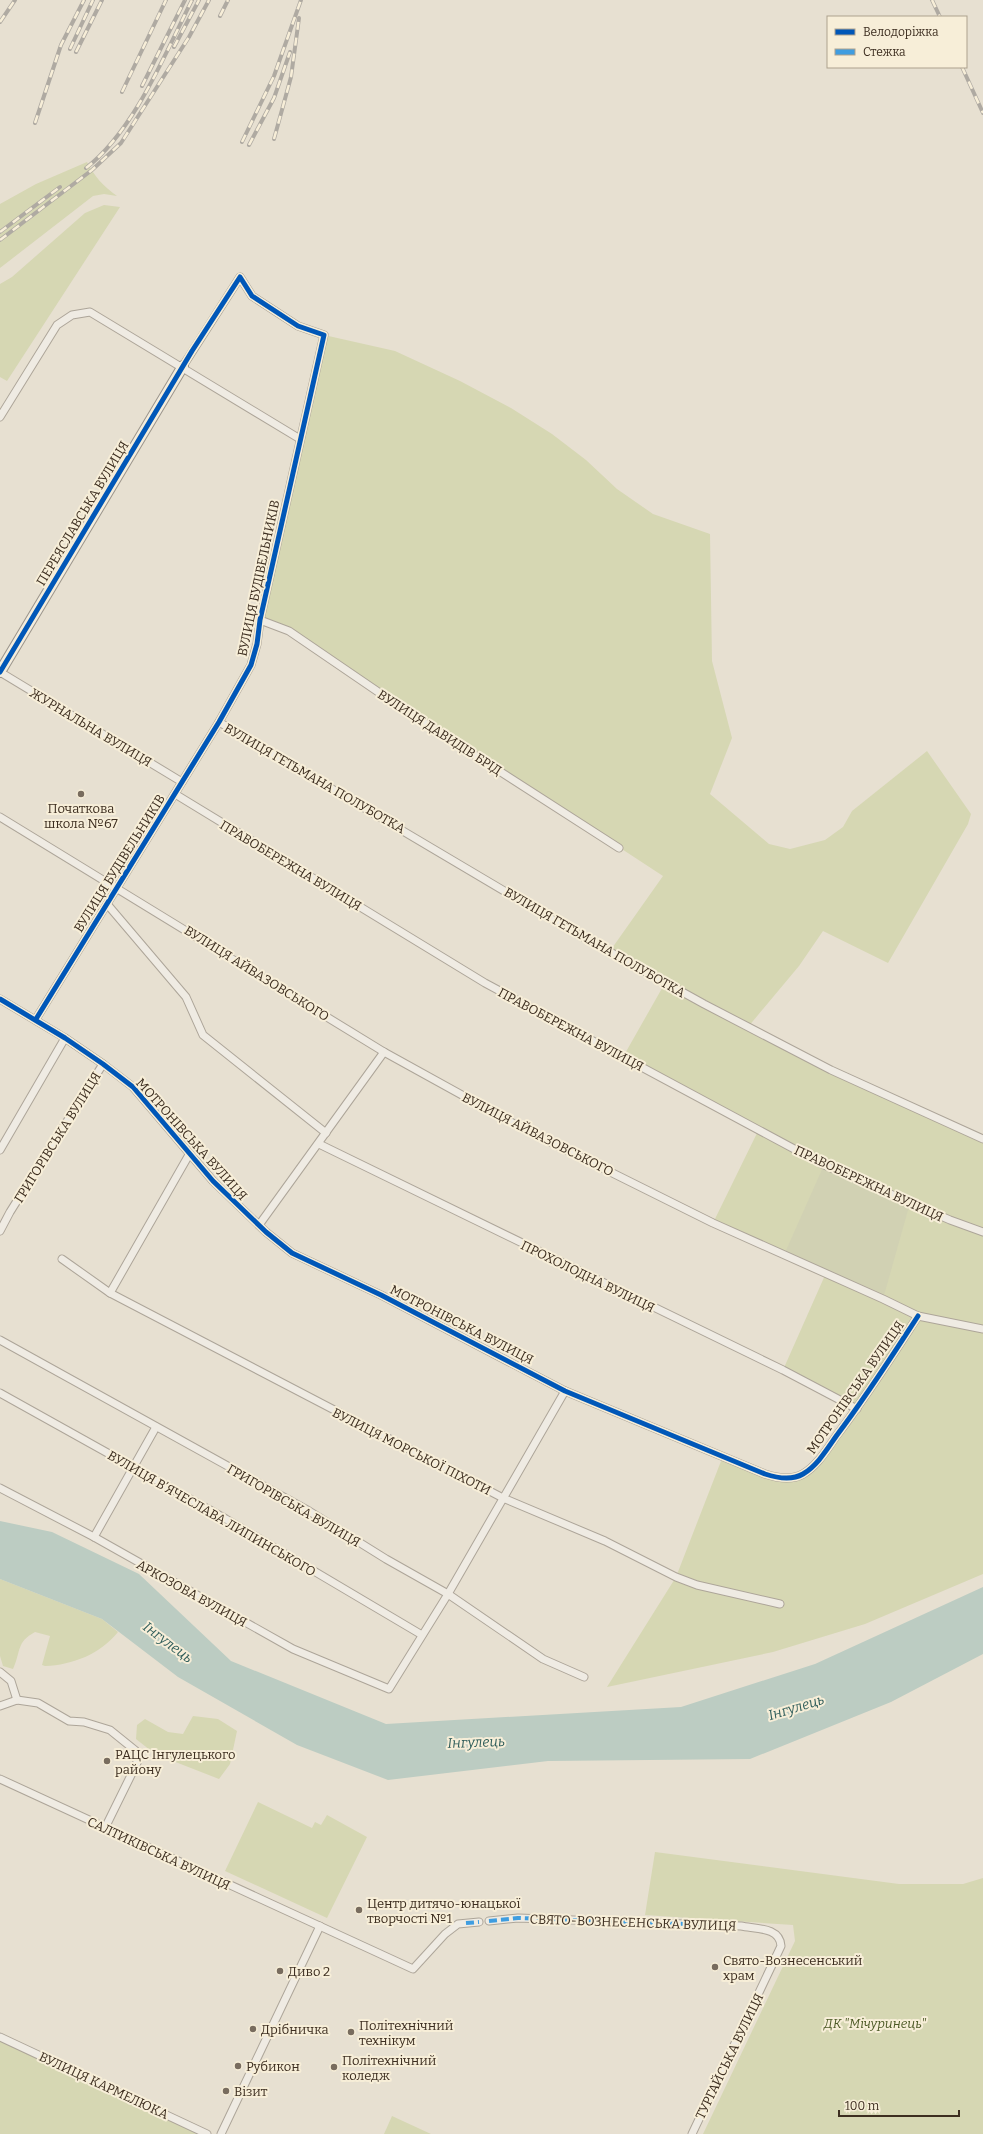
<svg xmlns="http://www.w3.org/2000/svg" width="983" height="2134" font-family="Bitter,serif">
  <rect width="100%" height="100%" fill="#e7e0d1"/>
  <g fill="#d6d7b3">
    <path d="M87,162C95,177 103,186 117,196L104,194L93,196L0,268V204L36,184Z"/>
    <polygon points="104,205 120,207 7,381 0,377 0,284 12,277 85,213"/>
    <path d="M324,335L395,351L460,381L511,408L552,434L586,460L617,489L653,514L710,534L712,661L732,738L710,794L769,844L790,849L825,840L843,827L852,811L927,751L971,814L968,824L888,963L823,931L799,966L748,1027L983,1139V1574L865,1624L773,1652L607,1687L676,1577L723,1456C738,1462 763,1476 777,1478C812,1484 839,1432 857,1409L783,1370L826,1273L713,1223L759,1129L623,1057L665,983L610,951L663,876L289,631L260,620Z"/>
    <path d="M0,1579L102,1619L118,1632C100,1654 73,1665 45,1666L42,1665L50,1636L35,1632C16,1642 21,1652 13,1669L3,1666L0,1656Z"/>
    <polygon points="193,1716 218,1719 237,1731 230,1764 219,1779 155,1754 136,1739 137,1725 145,1719 168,1732 183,1734"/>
    <polygon points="258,1802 312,1828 315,1822 321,1825 327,1815 367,1837 327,1918 225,1871"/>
    <polygon points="655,1852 899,1884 963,1884 983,1878 983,2134 703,2134 795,1941 793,1925 645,1915"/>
    <polygon points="0,2037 207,2134 0,2134"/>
    <polygon points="392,2116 431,2134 384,2134"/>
  </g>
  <polygon fill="#d1d1b3" points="824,1165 910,1203 883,1299 784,1255"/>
  <polygon fill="#bcccc2" points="0,1521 52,1532 139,1574 231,1661 386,1724 681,1707 815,1664 983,1587 983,1654 891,1702 750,1759 548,1761 388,1780 297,1745 178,1677 102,1619 0,1579"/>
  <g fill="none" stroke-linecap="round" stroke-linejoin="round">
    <defs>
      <g id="street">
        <polyline points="0,417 57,325 72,315 90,312 300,439"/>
        <polyline points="260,620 289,631 409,713 619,848"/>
        <polyline points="0,672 182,782"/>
        <polyline points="219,722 565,927 704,1004 831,1070 983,1139"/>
        <polyline points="175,794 485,983 824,1165 950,1220 983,1232"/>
        <polyline points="0,817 384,1052 518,1126 713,1223 883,1299 918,1316 983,1329"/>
        <polyline points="107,904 186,997 203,1035 326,1133"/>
        <path d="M0,999L65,1038L103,1064L133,1087L213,1181L266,1232L292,1253L381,1295L565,1391L765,1474C777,1478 791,1481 803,1474C818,1465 827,1449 837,1435C866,1397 892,1356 918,1316"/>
        <polyline points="36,1019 219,722 251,665 257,644 260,620 324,335 298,326 252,296 240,277 183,366"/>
        <polyline points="319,1144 783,1370 857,1409"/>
        <polyline points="0,1150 65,1038"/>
        <polyline points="259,1225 384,1052"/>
        <polyline points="0,1231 10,1212 103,1064"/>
        <polyline points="62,1259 110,1293 503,1498 605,1541 676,1577 697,1585 780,1604"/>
        <polyline points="110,1293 190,1153"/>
        <polyline points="0,1340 309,1511 386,1559 448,1594 543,1659 584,1677"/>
        <polyline points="0,1393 226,1519 422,1635"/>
        <polyline points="0,1488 94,1537 293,1649 389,1689 448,1594 565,1391"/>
        <polyline points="94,1537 156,1427"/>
        <polyline points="0,1672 11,1681 17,1700"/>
        <polyline points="0,1706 17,1700 38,1703 69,1721 84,1722 110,1730 136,1751 137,1763 105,1828"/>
        <polyline points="0,1779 413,1969 445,1934 458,1924 479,1922"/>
        <path d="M489,1921L518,1918L741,1926C756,1929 780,1927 781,1946L692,2134"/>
        <polyline points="0,2037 207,2134"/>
        <polyline points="221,2134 320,1926"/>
      </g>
      <polyline id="secondary" points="0,672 183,366"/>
    </defs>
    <use href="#street" stroke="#ada599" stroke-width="9"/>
    <use href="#secondary" stroke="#9c958a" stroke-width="12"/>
    <use href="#street" stroke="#efebe3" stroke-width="7"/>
    <use href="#secondary" stroke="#efebe3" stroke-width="10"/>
    <defs>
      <g id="rail">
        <polyline points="932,0 940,17"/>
        <polyline points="220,16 228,0"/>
        <polyline points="0,22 15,0"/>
        <polyline points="174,47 199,0"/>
        <polyline points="70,49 93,0"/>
        <polyline points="76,52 102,0"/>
        <polyline points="962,67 983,113"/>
        <polyline points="142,86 185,0"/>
        <polyline points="122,92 166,0"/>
        <polyline points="35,123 61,45 84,0"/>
        <polyline points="274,139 291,77 299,18"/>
        <polyline points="242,142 274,76 301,0"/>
        <polyline points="249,145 274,98 290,52"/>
        <path d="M86,168C134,131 165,54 192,0"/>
        <polyline points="0,232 60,187"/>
        <polyline points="0,240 92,170 121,143 189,37 209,0"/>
      </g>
    </defs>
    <use href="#rail" stroke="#afaaa2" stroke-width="4"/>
    <use href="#rail" stroke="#f7eed8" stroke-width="2.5" stroke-dasharray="8" stroke-linecap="butt"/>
    <g stroke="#3f9de0" stroke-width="4" stroke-dasharray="8 4" stroke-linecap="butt">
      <polyline points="489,1921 518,1918 718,1925"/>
      <polyline points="466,1923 479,1922"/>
    </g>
    <defs>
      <g id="cycleway">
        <polyline points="0,672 192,351 240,277 252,296 298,326 324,335 260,620 257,644 251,665 219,722 36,1019"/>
        <path d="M0,999L65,1038L103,1064L133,1087L213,1181L266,1232L292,1253L381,1295L565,1391L765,1474C777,1478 791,1481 803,1474C818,1465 827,1449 837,1435C866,1397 892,1356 918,1316"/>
      </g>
    </defs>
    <use href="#cycleway" stroke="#f7eed8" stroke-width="8"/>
    <use href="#cycleway" stroke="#0057b8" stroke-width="5"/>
  </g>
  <g fill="#786c5e" stroke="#f7eed8" stroke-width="1.5">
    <circle cx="81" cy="794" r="4"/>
    <circle cx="107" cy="1761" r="4"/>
    <circle cx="359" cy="1910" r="4"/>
    <circle cx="715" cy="1967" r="4"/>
    <circle cx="280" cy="1971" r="4"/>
    <circle cx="253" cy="2029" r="4"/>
    <circle cx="351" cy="2032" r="4"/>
    <circle cx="238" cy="2066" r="4"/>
    <circle cx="334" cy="2067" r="4"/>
    <circle cx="226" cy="2091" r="4"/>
  </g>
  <g text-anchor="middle" stroke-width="4" stroke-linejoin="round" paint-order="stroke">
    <g font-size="13" fill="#3d2e20" stroke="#f7eed8">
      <text transform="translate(82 513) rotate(-59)" y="5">ПЕРЕЯСЛАВСЬКА ВУЛИЦЯ</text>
      <text transform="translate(258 578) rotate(-78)" y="5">ВУЛИЦЯ БУДІВЕЛЬНИКІВ</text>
      <text transform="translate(91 727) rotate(31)" y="5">ЖУРНАЛЬНА ВУЛИЦЯ</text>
      <text transform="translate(440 732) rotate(33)" y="5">ВУЛИЦЯ ДАВИДІВ БРІД</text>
      <text transform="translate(315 778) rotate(30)" y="5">ВУЛИЦЯ ГЕТЬМАНА ПОЛУБОТКА</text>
      <text transform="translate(119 863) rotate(-58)" y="5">ВУЛИЦЯ БУДІВЕЛЬНИКІВ</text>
      <text transform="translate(291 865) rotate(31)" y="5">ПРАВОБЕРЕЖНА ВУЛИЦЯ</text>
      <text transform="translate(595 942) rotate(30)" y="5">ВУЛИЦЯ ГЕТЬМАНА ПОЛУБОТКА</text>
      <text transform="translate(257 973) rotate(32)" y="5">ВУЛИЦЯ АЙВАЗОВСЬКОГО</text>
      <text transform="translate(571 1029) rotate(28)" y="5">ПРАВОБЕРЕЖНА ВУЛИЦЯ</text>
      <text transform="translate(538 1134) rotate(27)" y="5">ВУЛИЦЯ АЙВАЗОВСЬКОГО</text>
      <text transform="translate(57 1137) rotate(-58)" y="5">ГРИГОРІВСЬКА ВУЛИЦЯ</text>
      <text transform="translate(192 1139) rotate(48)" y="5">МОТРОНІВСЬКА ВУЛИЦЯ</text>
      <text transform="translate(869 1183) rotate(25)" y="5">ПРАВОБЕРЕЖНА ВУЛИЦЯ</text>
      <text transform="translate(588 1276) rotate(26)" y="5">ПРОХОЛОДНА ВУЛИЦЯ</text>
      <text transform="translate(462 1324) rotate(27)" y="5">МОТРОНІВСЬКА ВУЛИЦЯ</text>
      <text transform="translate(855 1387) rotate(-55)" y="5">МОТРОНІВСЬКА ВУЛИЦЯ</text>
      <text transform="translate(412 1451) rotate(27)" y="5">ВУЛИЦЯ МОРСЬКОЇ ПІХОТИ</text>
      <text transform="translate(294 1505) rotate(30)" y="5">ГРИГОРІВСЬКА ВУЛИЦЯ</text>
      <text transform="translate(212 1513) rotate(30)" y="5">ВУЛИЦЯ В’ЯЧЕСЛАВА ЛИПИНСЬКОГО</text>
      <text transform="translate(192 1593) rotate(29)" y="5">АРКОЗОВА ВУЛИЦЯ</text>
      <text transform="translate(159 1853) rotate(25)" y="5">САЛТИКІВСЬКА ВУЛИЦЯ</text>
      <text transform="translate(633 1922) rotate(2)" y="5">СВЯТО-ВОЗНЕСЕНСЬКА ВУЛИЦЯ</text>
      <text transform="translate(729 2056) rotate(-64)" y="5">ТУРГАЙСЬКА ВУЛИЦЯ</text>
      <text transform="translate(104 2085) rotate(25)" y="5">ВУЛИЦЯ КАРМЕЛЮКА</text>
    </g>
    <g font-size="13" fill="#3d2e20" stroke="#f7eed8" text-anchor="start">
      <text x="81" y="813" text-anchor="middle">Початкова<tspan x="81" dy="15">школа №67</tspan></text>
      <text x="115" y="1759">РАЦС Інгулецького<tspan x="115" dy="15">району</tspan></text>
      <text x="367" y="1908">Центр дитячо-юнацької<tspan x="367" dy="15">творчості №1</tspan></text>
      <text x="723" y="1965">Свято-Вознесенський<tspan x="723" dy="15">храм</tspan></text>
      <text x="288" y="1976">Диво 2</text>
      <text x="359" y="2030">Політехнічний<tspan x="359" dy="15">технікум</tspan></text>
      <text x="261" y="2034">Дрібничка</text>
      <text x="342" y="2065">Політехнічний<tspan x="342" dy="15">коледж</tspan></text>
      <text x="246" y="2071">Рубикон</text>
      <text x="234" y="2096">Візит</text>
    </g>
    <g font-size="13" font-style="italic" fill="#4d5a26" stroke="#f7eed8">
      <text x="875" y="2028">ДК "Мічуринець"</text>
    </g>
    <g font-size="14" font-style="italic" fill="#2f5d5a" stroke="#f7eed8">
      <text transform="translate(168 1642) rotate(37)" y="5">Інгулець</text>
      <text transform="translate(796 1707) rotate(-17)" y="5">Інгулець</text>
      <text transform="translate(476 1742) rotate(-2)" y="5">Інгулець</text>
    </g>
  </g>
  <rect x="827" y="16" width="140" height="52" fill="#f7eed8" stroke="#ada18e"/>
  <rect x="835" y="29" width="20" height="6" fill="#0057b8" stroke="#ada18e"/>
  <text x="863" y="36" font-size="12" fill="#3d2e20">Велодоріжка</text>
  <rect x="835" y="49" width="20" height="6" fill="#3f9de0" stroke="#ada18e"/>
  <text x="863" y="56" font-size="12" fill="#3d2e20">Стежка</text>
  <path d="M839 2110v6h120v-6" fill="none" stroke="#3d2e20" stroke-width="2"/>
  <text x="845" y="2110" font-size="12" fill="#3d2e20" stroke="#f7eed8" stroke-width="3" paint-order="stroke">100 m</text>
</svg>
